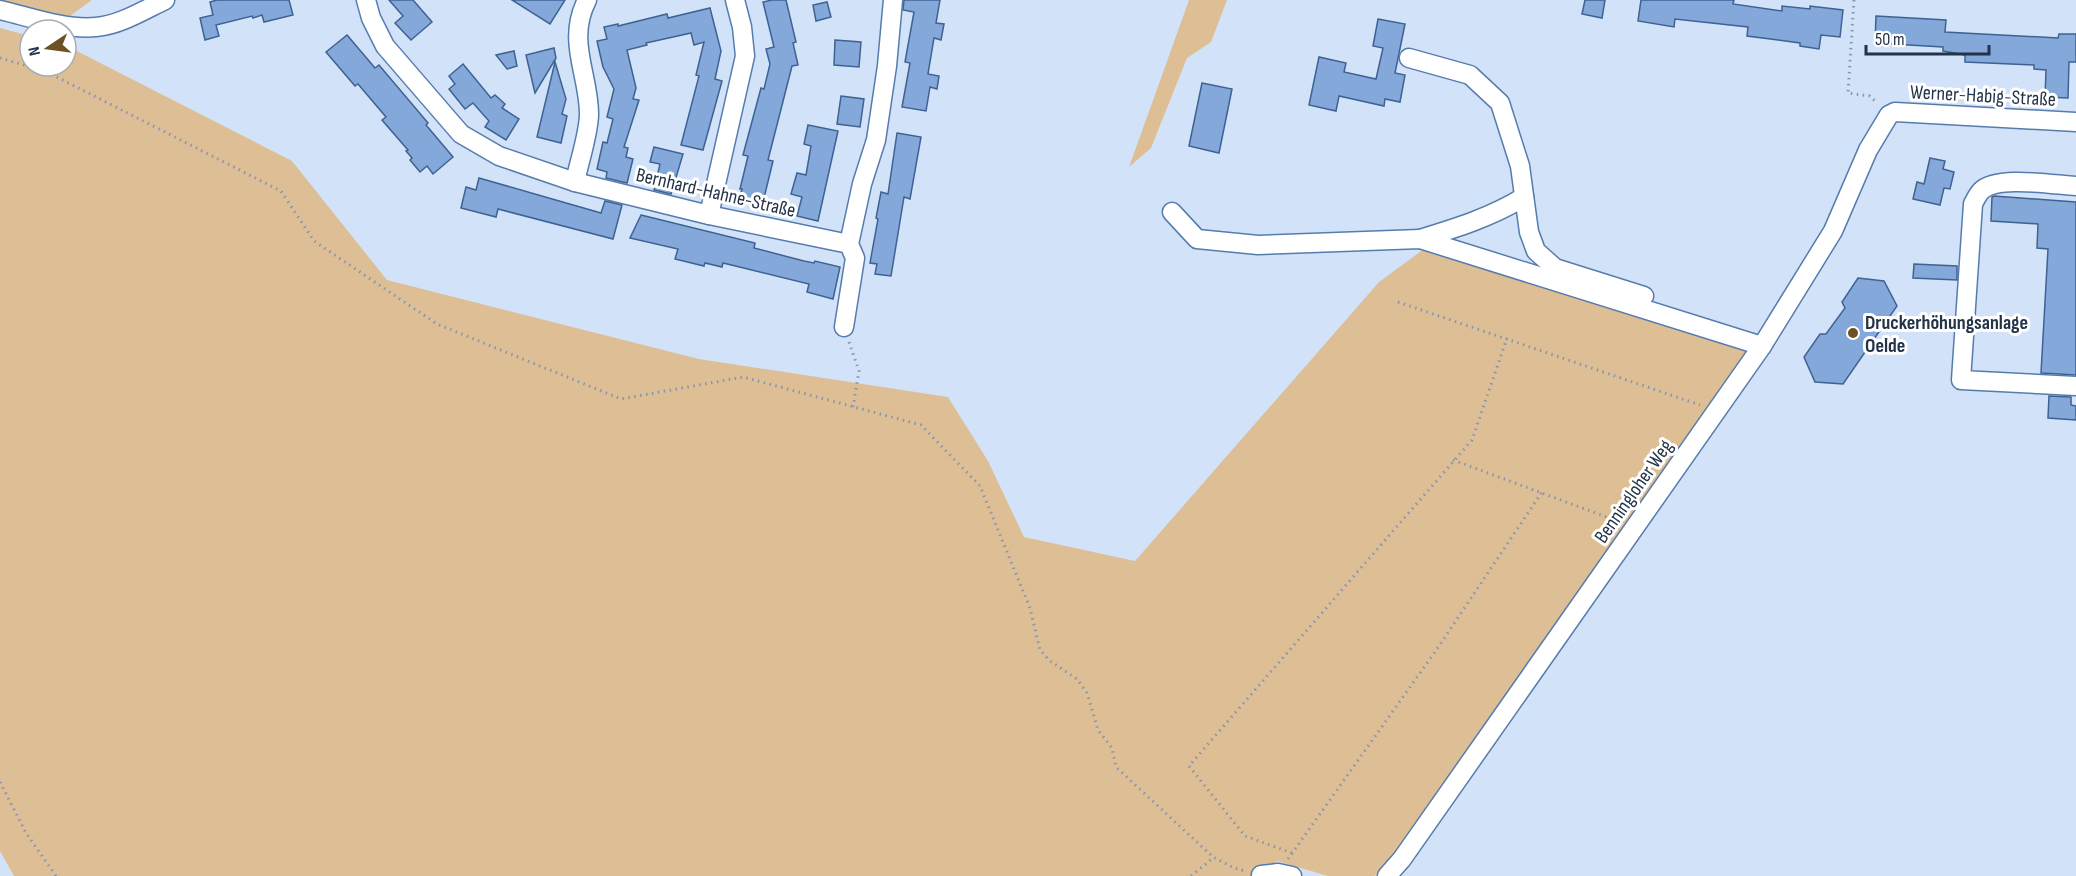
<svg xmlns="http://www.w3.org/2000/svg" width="2076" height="876" font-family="'Sofia Sans Condensed',sans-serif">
  <rect width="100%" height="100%" fill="#d2e3f9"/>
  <g fill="#debf95">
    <polygon points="0,0 92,0 70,16 50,14"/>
    <polygon points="1189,0 1227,0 1211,42 1187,58 1151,148 1129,167"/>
    <polygon points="0,28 30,36 30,66 66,66 67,46 292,161 387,280 699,359 948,397 988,461 1024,537 1135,561 1379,282 1428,246 1752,349 1381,873 1374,876 1328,876 1277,861 1257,876 14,876 0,851"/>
  </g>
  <g fill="#84a8d9" stroke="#3e6292" stroke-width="1.5">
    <polygon points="217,0 289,0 293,15 264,22 262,15 253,18 252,16 216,25 219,36 205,40 200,18 213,15 210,2"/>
    <polygon points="389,0 413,0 432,22 411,40 395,23 403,16"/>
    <polygon points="512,0 565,0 550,24"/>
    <polygon points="772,0 786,0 796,42 793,43 798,65 792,66 779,117 768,160 773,161 763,202 740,197 742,189 740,189 748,156 743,155 761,88 764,89 770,64 766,49 774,47 763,2"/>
    <polygon points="904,0 940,0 936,23 944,24 941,40 934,38 928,74 939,76 937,89 930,87 926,111 902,107 910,63 905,62 914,12 903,10"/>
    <polygon points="1585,0 1605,0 1602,18 1582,14"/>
    <polygon points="1641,0 1734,0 1733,4 1782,11 1782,6 1810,9 1810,6 1843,10 1840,37 1821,35 1819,49 1800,46 1800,43 1747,36 1748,27 1675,19 1674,27 1638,21"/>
    <polygon points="827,2 831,17 816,21 813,5"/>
    <polygon points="710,8 721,51 715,79 722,81 703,150 681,145 699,76 696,75 704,42 694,45 691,33 646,43 647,45 627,50 636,88 633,99 639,100 624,147 628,148 626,157 633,159 627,183 606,178 607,172 597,169 603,142 607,143 613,119 607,117 614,89 603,67 597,41 607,39 604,27 618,24 618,26 667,14 668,18"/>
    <polygon points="1876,16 1946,20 1945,32 2058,38 2059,34 2076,34 2076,62 2069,62 2068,98 2045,97 2046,70 2034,69 2034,65 1965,62 1965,55 1943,51 1943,47 1875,43"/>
    <polygon points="1378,19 1405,24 1395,73 1405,75 1400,102 1385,99 1384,106 1339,96 1336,111 1309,105 1319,57 1346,63 1344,72 1376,79 1383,48 1373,46"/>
    <polygon points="347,35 375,68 379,65 428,123 426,125 453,157 433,174 427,166 420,172 410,160 412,158 406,151 408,150 382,120 386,117 358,84 355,86 326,52"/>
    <polygon points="835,40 861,42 859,67 834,65"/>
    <polygon points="554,48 556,58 535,93 526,55"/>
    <polygon points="514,51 517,66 507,69 496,55"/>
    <polygon points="555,62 566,99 562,114 567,116 561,143 537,137"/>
    <polygon points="463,64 491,98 495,95 505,104 502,108 519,119 506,140 485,127 489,121 473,103 465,109 449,89 455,84 449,76"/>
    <polygon points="1202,83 1232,89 1219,153 1189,146"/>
    <polygon points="841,96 864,99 860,127 837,124"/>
    <polygon points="808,125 838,131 818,221 797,216 802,197 791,194 797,173 806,175 811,146 804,144"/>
    <polygon points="897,133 921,137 910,199 904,197 891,276 875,274 877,264 870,263 878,219 876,218 881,192 888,194"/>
    <polygon points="654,147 683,154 671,194 654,190 660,164 650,162"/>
    <polygon points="1930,158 1945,161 1943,169 1954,172 1950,189 1944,188 1940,205 1913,199 1917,182 1924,184"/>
    <polygon points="479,178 601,213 605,201 622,205 613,239 498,209 496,217 461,208 466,187 476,190"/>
    <polygon points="1994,196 2076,202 2076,375 2041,373 2048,249 2037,248 2038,224 1991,221 1992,197"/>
    <polygon points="641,215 755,243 754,248 804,261 814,263 815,261 840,267 833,299 807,292 809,284 723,263 722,267 705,263 704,266 675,259 678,249 630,238"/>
    <polygon points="1914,264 1957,266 1957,280 1913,278"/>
    <polygon points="1858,278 1884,281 1897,306 1843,384 1815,382 1804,357 1820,334 1826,334 1845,308 1842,302"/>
    <polygon points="2049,396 2071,397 2071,405 2076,406 2076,420 2048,418"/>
  </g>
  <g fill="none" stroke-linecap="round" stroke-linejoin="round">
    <defs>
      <g id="minor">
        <polyline points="366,0 371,18 385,46 461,134 499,156 575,182 709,215 849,244"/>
        <path d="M0,10C30,17 65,30 96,27C120,25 144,10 165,0"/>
        <polyline points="1409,58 1470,75 1500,103 1520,166 1529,232 1536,251 1555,268 1644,296"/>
        <path d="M575,182C579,162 589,133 589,114C589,74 566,41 587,0"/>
        <path d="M2076,186C2054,185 1997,175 1981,191C1978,194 1975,200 1973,204L1961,380L2076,386"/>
        <polyline points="1172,212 1197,239 1258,245 1420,239 1762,346"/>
        <polyline points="709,215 745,56 742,27 735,0"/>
        <path d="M1420,239C1456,228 1492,217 1524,197"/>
        <polyline points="844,327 855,258 849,244 862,184 876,140 887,66 893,0"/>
        <polyline points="1261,875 1278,873 1292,876"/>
        <polyline points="1387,876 1402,859 1762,346 1833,231 1868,150 1889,115 1895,112 2076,122"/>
      </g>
    </defs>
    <use href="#minor" stroke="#567cad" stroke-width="21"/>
    <g stroke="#8696ac" stroke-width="3" stroke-dasharray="1.5 4.5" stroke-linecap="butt">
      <polyline points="1854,0 1848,93 1870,96 1877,103"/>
      <polyline points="0,58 45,71 281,191 314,241 437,324 621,399 743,377 921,425 980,486 1030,608 1040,650 1050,661 1077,679 1087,693 1098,730 1112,748 1116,767 1213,857 1234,868 1245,871"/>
      <polyline points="1398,302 1700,405"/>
      <polyline points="849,342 859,371 853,407"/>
      <polyline points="1453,460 1620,522"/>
      <polyline points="0,782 26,833 56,876"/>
      <polyline points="1292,853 1245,836 1189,766 1472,440 1507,338"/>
      <polyline points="1288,859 1437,649 1542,492"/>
      <polyline points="1191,876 1213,858"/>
    </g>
    <use href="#minor" stroke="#fff" stroke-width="18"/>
  </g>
  <circle fill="#6d5023" stroke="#fff" stroke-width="2" cx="1853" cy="333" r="6"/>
  <g text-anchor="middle" stroke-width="6" stroke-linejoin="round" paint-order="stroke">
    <g font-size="20" fill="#233348" stroke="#fff">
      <text transform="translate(1983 95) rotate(3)" y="7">Werner-Habig-Straße</text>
      <text transform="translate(716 192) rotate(13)" y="7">Bernhard-Hahne-Straße</text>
      <text transform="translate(1633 491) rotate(-55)" y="7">Benningloher Weg</text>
    </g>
    <g font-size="20" font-weight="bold" fill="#233348" stroke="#fff" text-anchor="start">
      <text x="1865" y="329">Druckerhöhungsanlage<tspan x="1865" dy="23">Oelde</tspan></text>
    </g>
  </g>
  <g transform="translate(48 48) rotate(257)"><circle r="28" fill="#ffffff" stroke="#a7adb6" stroke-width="1.5"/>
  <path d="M0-4.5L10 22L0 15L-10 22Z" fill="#6d5023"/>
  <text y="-9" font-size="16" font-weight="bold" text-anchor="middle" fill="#233348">N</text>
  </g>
  <path d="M1866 45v9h123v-9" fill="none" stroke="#233348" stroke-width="3"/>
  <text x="1875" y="45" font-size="18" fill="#233348" stroke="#ffffff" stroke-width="4.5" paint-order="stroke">50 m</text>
</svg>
